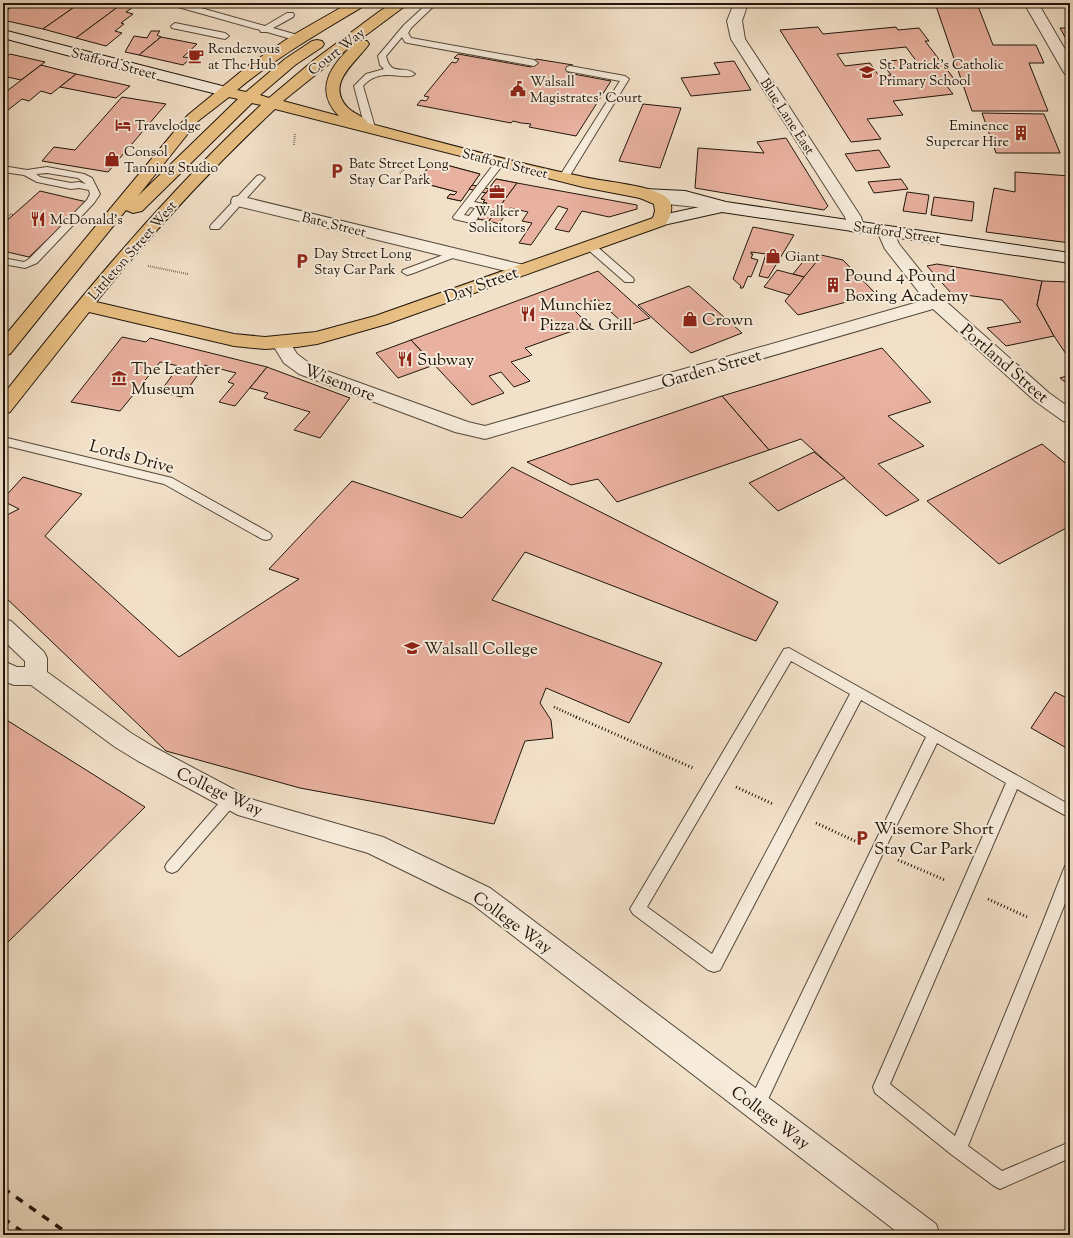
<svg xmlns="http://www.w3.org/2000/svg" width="1073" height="1238" font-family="'Sorts Mill Goudy',serif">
  <rect width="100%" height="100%" fill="#f2e1c9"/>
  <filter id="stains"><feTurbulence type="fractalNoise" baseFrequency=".005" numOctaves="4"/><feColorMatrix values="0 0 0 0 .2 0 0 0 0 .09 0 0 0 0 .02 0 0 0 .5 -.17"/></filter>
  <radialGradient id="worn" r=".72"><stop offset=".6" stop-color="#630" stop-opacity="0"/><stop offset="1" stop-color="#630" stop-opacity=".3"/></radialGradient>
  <g fill="#e9b1a0" stroke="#21160a" fill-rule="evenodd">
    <polygon points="4,3 17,3 3,13 3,4"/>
    <polygon points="25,3 80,3 43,29 3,20 3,13 16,4 22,5"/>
    <polygon points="80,3 123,3 76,38 43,29"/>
    <polygon points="123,3 139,3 126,12 133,14 121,23 124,24 115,31 122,33 106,46 76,38"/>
    <polygon points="936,6 978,6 993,45 1036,45 1044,63 1029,63 1048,111 972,111"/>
    <path d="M818,27L823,34L896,27L898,30L919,28L929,41H925L958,84L946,85L953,94L893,101L903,115L867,119L881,139L851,142L780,30ZM906,47L917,62L902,64L899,60L881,62L891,75L879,76L870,63L845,66L837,54Z"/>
    <polygon points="1060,28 1070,28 1070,46"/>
    <polygon points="151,31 160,31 157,35 161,37 139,55 125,52 134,36 147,38"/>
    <polygon points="161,37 197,44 183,57 191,58 183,65 139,55"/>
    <polygon points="10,54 45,62 21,80 3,76 3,59"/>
    <polygon points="458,54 531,67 536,59 573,65 568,73 611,81 576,136 529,127 531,124 521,123 513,121 511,123 417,105 421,100 426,101 429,97 424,96 452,62 456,63 459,59 454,58"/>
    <polygon points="734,61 751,90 691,96 681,78 720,74 714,63"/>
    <polygon points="41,65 76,74 51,94 41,91 29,101 22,99 3,114 3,94"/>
    <polygon points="76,74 130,86 116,98 60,87"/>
    <polygon points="122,97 166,104 108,172 42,161 54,147 75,150"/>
    <polygon points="643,104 681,108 660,168 619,161"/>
    <polygon points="982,113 1044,114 1060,153 996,153"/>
    <polygon points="786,138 828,206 824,210 695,188 698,148 764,153 757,142"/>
    <polygon points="879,150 890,167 856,171 845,154"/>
    <polygon points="435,162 480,174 472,185 489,189 496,179 517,183 489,221 478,219 484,211 482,211 487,203 483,202 485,200 481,199 486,193 469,189 461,201 447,198 450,194 454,195 457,192 415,181"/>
    <polygon points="435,162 480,174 461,201 447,198 450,194 454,195 457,192 415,181"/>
    <polygon points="1015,172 1070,176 1070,243 986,232 994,188 1015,192"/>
    <polygon points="496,179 517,183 489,221 478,219 484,211 482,211 487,203 483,202 485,200 481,199"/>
    <polygon points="901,179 908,189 874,193 868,182"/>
    <polygon points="517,183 637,205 637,209 609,217 582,211 569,232 555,229 568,209 558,206 531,245 519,243 532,223 522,221 528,212 510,208 499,224 489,221"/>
    <polygon points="472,185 489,189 486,193 469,189"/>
    <polygon points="40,191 87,202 29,257 3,251 3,224"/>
    <polygon points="907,192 929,195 926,214 903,211"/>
    <polygon points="934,197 974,202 972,221 931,215"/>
    <polygon points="753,227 794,235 768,278 759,276 766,254 751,252 751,254 753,254 751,258 758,260 751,277 748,276 743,288 740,288 741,286 733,279"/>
    <polygon points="821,255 843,260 876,294 798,315 785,301"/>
    <polygon points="806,258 817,261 804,277 793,274"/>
    <polygon points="937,264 1042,281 1037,305 1054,336 1006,346 987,328 1021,322 1002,300 951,293 927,266"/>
    <polygon points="777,270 804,277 790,295 764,287"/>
    <polygon points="598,271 650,318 626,326 597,299 572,308 589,325 525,348 532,355 511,362 530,381 514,387 501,372 489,376 504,393 472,405 411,340"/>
    <polygon points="1042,281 1070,282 1070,360 1054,336 1037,305"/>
    <polygon points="689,286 742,333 691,353 638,305"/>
    <polygon points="122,337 146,342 150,338 267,367 235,406 219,402 234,384 228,382 236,373 205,365 182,397 160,392 179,366 160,362 120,411 71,402"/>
    <polygon points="411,340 434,365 398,378 376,353"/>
    <polygon points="882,348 931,402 888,416 924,446 878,464 919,500 886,516 801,439 769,450 722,396"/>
    <polygon points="267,367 350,398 320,438 294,430 310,412 264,398 268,393 250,388"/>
    <polygon points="1070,375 1070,386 1060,378"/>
    <polygon points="722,396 769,450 617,502 598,479 571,485 527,462"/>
    <polygon points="1042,444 1070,467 1070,526 999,564 927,501"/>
    <polygon points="814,452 845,478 778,511 749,483"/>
    <polygon points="512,467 778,602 756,641 525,552 492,600 662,663 629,723 546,688 540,703 551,720 553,738 525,741 494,824 300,788 166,751 3,595 3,517 19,509 3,501 3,499 23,477 82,494 45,536 179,657 299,579 269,569 352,481 462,518"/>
    <polygon points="1055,692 1067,698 1070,694 1070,750 1031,728"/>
    <polygon points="5,719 145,807 3,947 3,721"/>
  </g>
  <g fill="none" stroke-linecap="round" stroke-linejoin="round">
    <defs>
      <g id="lane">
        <polygon points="170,3 183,3 265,26 287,13 293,13 294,15 293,17 273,28 301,36 302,38 298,41 267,32 261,32 260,30 171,5"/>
        <path d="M428,3H437L411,28L408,33L411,38L534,60L538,63L534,66L408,43L405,42L402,37L386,56C391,78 404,64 415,74C407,82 381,65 363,86L374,124L378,130L373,133L370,132L364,124L354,86L366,74L384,69L380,65L378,56L404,25Z"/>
        <polygon points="472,3 485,3 486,4 482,6 473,5"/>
        <polygon points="175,23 225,33 229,36 225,39 172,28 171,26"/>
        <polygon points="570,66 625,76 629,79 569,177 564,180 559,177 620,81 567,71 566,69 567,67"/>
        <path d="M500,159L505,162L474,202L484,204L486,206L475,222L471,223L454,219L453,217L497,160ZM470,207L475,208L469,216L464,215Z"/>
        <path d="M3,166L27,170L47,167L84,174L92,178L100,194L94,203L37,263L25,268L3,264V258L24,262L29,259L87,200L90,194L89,190L79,188L71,189L37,182L24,175L3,172ZM47,173L78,178L86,184L79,182L71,183L40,177L36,174Z"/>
        <polygon points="260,175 265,178 263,180 219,229 211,229 210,227 211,225 257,176"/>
        <polygon points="661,198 715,203 720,206 715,209 658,203 656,201 658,199"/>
        <polygon points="590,243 594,244 633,278 634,280 633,282 625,282 586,248 585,246"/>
        <polygon points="454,251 459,254 458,256 411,274 407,275 402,272 403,270"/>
        <polygon points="3,437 172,478 270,533 272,536 270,539 266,540 262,539 164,484 3,445"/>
        <path d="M789,648L1070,805V818L1017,789L890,1084L955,1136L1041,927L1063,871L1065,866L1070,865V891L968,1146L1002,1171L1070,1142V1158L1000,1189L994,1186L952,1155L875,1093L873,1087L1006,783L937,743L884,851L762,1112L756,1114L750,1112L748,1106L750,1100L926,737L861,700L720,970L714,972L708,970L633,914L630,909L633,904L784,649ZM791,661L850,694L712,954L647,907Z"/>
        <polygon points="231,793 236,795 238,799 236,803 177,871 172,873 167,871 165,867 167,863 226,795"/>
      </g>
      <g id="street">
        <polygon points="734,3 748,3 742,21 745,39 861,217 864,227 862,231 856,232 850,231 845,217 731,39 727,21"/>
        <polygon points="1024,3 1038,3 1070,58 1070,75 1065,74 1063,71"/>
        <polygon points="239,196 528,266 531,270 528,274 522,275 233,205 231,201 233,197"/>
        <polygon points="885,226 891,227 899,244 942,298 1049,393 1070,408 1070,423 1063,421 1035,401 933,309 485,439 455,432 299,374 284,363 271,342 273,338 280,336 287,338 297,354 313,366 468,422 485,426 925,300 885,249 877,231 879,227"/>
        <polygon points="3,619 11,621 44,652 47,658 47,672 131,733 154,747 254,800 383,837 490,888 936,1224 940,1235 901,1235 472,904 368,853 238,815 138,761 115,747 31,685 14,685 3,681 3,661 17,667 25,667 25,661 3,640"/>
      </g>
      <g id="secondary">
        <polygon points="3,30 230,88 233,91 230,94 225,96 145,76 3,38"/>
        <polygon points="645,189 685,191 726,202 1070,253 1070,263 722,212 659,226 653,225 651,221 653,217 704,206 685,201 639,198 637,194 639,190"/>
      </g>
      <path id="highway" d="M349,3H366L364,6C320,32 277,57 237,90L246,92L285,59L312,41L317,40L322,41L324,44L322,47L295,65L260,95L269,98L314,60L380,11L393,3H409L358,41H367L369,44C357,62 324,83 348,108C354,114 364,116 368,123C439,142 511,162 584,177C604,182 651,185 666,197C676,205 670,217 665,225L387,324L317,344L297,347L265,349L234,346L89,312L10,412L3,414V395C83,293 166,194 261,105L252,103L142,211L133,213L126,210L10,354L3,356V338L188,115L249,65L293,35ZM355,43C333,63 312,89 339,116L283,101ZM229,97L238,99L138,196L198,121ZM275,109L583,187L640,198L654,204L655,211L653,218L375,316L316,332L265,337L234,334L96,302C151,234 211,169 275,109Z"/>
    </defs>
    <use href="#lane" stroke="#55493a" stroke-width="2"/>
    <use href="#street" stroke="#55493a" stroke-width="2"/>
    <use href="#secondary" stroke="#21160a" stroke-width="2"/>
    <use href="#highway" stroke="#21160a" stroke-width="2"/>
    <g stroke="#21160a" stroke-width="2" stroke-dasharray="0.5 1.5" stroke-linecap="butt">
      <polyline points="294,145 295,133"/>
      <polyline points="400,173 412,161"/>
      <polyline points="3,221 11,214 14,215"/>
      <polyline points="148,266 188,274"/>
    </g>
    <polyline stroke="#21160a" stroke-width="2.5" stroke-dasharray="1 2" stroke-linecap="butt" points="554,707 578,718"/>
    <g stroke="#21160a" stroke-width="3" stroke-dasharray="1 2.5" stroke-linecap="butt">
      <polyline points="576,717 693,768"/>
      <polyline points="736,787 773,804"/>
      <polyline points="816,823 857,842"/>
      <polyline points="898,860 945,880"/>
      <polyline points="988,899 1027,917"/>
    </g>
    <use href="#lane" fill="#f7ecdc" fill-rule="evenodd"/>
    <use href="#street" fill="#f7ecdc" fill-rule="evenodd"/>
    <use href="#secondary" fill="#f7ecdc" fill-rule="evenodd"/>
    <use href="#highway" fill="#e9c084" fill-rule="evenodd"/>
    <g stroke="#21160a" stroke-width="3.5" stroke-dasharray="8 8" stroke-linecap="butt">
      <polyline points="3,1188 70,1235"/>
      <polyline points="3,1218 27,1235"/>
    </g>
  </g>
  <defs>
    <symbol id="cafe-bare" viewBox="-9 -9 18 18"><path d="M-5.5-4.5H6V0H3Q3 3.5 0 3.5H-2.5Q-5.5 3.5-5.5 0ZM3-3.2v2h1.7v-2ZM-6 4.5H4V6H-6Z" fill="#8f2418" stroke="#f7ecdc" stroke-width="2.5" paint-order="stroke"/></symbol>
    <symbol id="school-bare" viewBox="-9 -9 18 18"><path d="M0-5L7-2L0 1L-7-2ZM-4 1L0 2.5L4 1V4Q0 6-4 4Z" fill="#8f2418" stroke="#f7ecdc" stroke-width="2.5" paint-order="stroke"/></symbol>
    <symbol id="civic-bare" viewBox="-9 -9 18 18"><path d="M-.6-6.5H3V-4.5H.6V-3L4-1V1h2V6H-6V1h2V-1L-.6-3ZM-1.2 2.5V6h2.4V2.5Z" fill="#8f2418" stroke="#f7ecdc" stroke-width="2.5" paint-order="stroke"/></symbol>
    <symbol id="hotel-bare" viewBox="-9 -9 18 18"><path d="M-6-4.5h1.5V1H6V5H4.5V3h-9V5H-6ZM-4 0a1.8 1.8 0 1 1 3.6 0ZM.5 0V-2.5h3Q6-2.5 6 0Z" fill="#8f2418" stroke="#f7ecdc" stroke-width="2.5" paint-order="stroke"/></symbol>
    <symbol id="building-bare" viewBox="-9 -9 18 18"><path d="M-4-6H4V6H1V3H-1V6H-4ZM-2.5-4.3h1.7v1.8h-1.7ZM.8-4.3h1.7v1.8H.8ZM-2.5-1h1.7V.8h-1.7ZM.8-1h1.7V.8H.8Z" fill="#8f2418" stroke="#f7ecdc" stroke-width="2.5" paint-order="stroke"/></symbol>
    <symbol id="shop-bare" viewBox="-9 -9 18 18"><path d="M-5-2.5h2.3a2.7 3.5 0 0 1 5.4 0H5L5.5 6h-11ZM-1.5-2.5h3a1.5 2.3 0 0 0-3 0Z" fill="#8f2418" stroke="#f7ecdc" stroke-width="2.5" paint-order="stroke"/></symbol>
    <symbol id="parking-bare" viewBox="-9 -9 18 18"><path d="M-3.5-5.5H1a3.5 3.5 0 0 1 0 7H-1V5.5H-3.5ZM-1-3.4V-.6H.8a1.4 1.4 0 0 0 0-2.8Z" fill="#8f2418" stroke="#f7ecdc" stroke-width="2.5" paint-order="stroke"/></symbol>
    <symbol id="office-bare" viewBox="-9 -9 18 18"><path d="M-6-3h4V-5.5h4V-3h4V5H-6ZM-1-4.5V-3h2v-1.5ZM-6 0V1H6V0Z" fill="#8f2418" stroke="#f7ecdc" stroke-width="2.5" paint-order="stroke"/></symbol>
    <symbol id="restaurant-bare" viewBox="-9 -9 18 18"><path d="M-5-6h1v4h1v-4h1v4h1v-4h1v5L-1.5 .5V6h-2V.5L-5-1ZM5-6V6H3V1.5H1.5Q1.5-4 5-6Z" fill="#8f2418" stroke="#f7ecdc" stroke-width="2.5" paint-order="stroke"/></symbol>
    <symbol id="museum-bare" viewBox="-9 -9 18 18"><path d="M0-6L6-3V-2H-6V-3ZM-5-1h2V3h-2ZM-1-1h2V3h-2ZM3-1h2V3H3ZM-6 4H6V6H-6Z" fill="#8f2418" stroke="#f7ecdc" stroke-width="2.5" paint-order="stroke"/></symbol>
    <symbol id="university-bare" viewBox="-9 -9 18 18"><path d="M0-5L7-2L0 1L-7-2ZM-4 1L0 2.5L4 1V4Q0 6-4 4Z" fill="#8f2418" stroke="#f7ecdc" stroke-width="2.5" paint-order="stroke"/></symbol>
  </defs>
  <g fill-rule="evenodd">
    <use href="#cafe-bare" x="185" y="45" width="22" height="22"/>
    <use href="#school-bare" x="856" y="61" width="22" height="22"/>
    <use href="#civic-bare" x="507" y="78" width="22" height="22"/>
    <use href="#hotel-bare" x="112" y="114" width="22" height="22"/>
    <use href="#building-bare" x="1010" y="122" width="22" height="22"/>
    <use href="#shop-bare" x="101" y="148" width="22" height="22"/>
    <use href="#parking-bare" x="326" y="160" width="22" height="22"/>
    <use href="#office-bare" x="486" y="181" width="22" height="22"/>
    <use href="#restaurant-bare" x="27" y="208" width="22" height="22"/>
    <use href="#shop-bare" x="762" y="245" width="22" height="22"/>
    <use href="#parking-bare" x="291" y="250" width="22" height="22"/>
    <use href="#building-bare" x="822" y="274" width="22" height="22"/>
    <use href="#restaurant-bare" x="517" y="303" width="22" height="22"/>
    <use href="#shop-bare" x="679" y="308" width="22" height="22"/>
    <use href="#restaurant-bare" x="394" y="348" width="22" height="22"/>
    <use href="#museum-bare" x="108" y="367" width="22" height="22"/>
    <use href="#university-bare" x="401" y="637" width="22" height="22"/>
    <use href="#parking-bare" x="851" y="827" width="22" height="22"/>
  </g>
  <g text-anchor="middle" stroke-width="4" stroke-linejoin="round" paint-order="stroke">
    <g font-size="14" fill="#21160a" stroke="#f7ecdc" text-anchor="start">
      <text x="208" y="53">Rendezvous<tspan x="208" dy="16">at The Hub</tspan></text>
      <text x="879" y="69">St. Patrick's Catholic<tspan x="879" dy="16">Primary School</tspan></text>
      <text x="530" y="86">Walsall<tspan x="530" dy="16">Magistrates' Court</tspan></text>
      <text x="135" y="130">Travelodge</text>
      <text x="1009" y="130" text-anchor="end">Eminence<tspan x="1009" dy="16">Supercar Hire</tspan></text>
      <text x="124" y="156">Consol<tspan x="124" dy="16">Tanning Studio</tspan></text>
      <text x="349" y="168">Bate Street Long<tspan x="349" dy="16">Stay Car Park</tspan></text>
      <text x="497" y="216" text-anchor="middle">Walker<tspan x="497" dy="16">Solicitors</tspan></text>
      <text x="50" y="224">McDonald's</text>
      <text x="314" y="258">Day Street Long<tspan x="314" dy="16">Stay Car Park</tspan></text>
      <text x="785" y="261">Giant</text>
    </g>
    <g font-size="14" fill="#21160a" stroke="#f7ecdc">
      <text transform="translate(336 51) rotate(-38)" y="5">Court Way</text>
      <text transform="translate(114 63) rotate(15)" y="5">Stafford Street</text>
      <text transform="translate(788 116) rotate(57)" y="5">Blue Lane East</text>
      <text transform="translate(505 163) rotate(14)" y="5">Stafford Street</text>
      <text transform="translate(334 224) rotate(14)" y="5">Bate Street</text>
      <text transform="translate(897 232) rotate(8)" y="5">Stafford Street</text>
      <text transform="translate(132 250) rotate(-49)" y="5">Littleton Street West</text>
    </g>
    <g font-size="17" fill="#21160a" stroke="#f7ecdc" text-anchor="start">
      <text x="845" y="281">Pound 4 Pound<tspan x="845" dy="20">Boxing Academy</tspan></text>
      <text x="540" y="310">Munchiez<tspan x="540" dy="20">Pizza &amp; Grill</tspan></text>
      <text x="702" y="325">Crown</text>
      <text x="417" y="365">Subway</text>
      <text x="131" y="374">The Leather<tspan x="131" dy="20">Museum</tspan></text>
      <text x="424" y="654">Walsall College</text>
      <text x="874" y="834">Wisemore Short<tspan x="874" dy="20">Stay Car Park</tspan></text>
    </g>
    <g font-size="17" fill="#21160a" stroke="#f7ecdc">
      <text transform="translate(481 284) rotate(-20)" y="6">Day Street</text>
      <text transform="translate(1005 363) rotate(41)" y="6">Portland Street</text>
      <text transform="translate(711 368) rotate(-16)" y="6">Garden Street</text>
      <text transform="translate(340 382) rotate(21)" y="6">Wisemore</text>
      <text transform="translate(132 456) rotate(15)" y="6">Lords Drive</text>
      <text transform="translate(220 791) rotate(25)" y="6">College Way</text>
      <text transform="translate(513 922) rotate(36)" y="6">College Way</text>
      <text transform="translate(771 1117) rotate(37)" y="6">College Way</text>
    </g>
  </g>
  <rect width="1073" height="1238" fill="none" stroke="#f2e1c9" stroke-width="16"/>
  <rect x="4" y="4" width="1065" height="1230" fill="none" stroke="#21160a" stroke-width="2"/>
  <rect x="8" y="8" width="1057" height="1222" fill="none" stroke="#21160a"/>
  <rect width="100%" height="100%" filter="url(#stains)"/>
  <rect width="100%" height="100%" fill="url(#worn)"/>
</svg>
